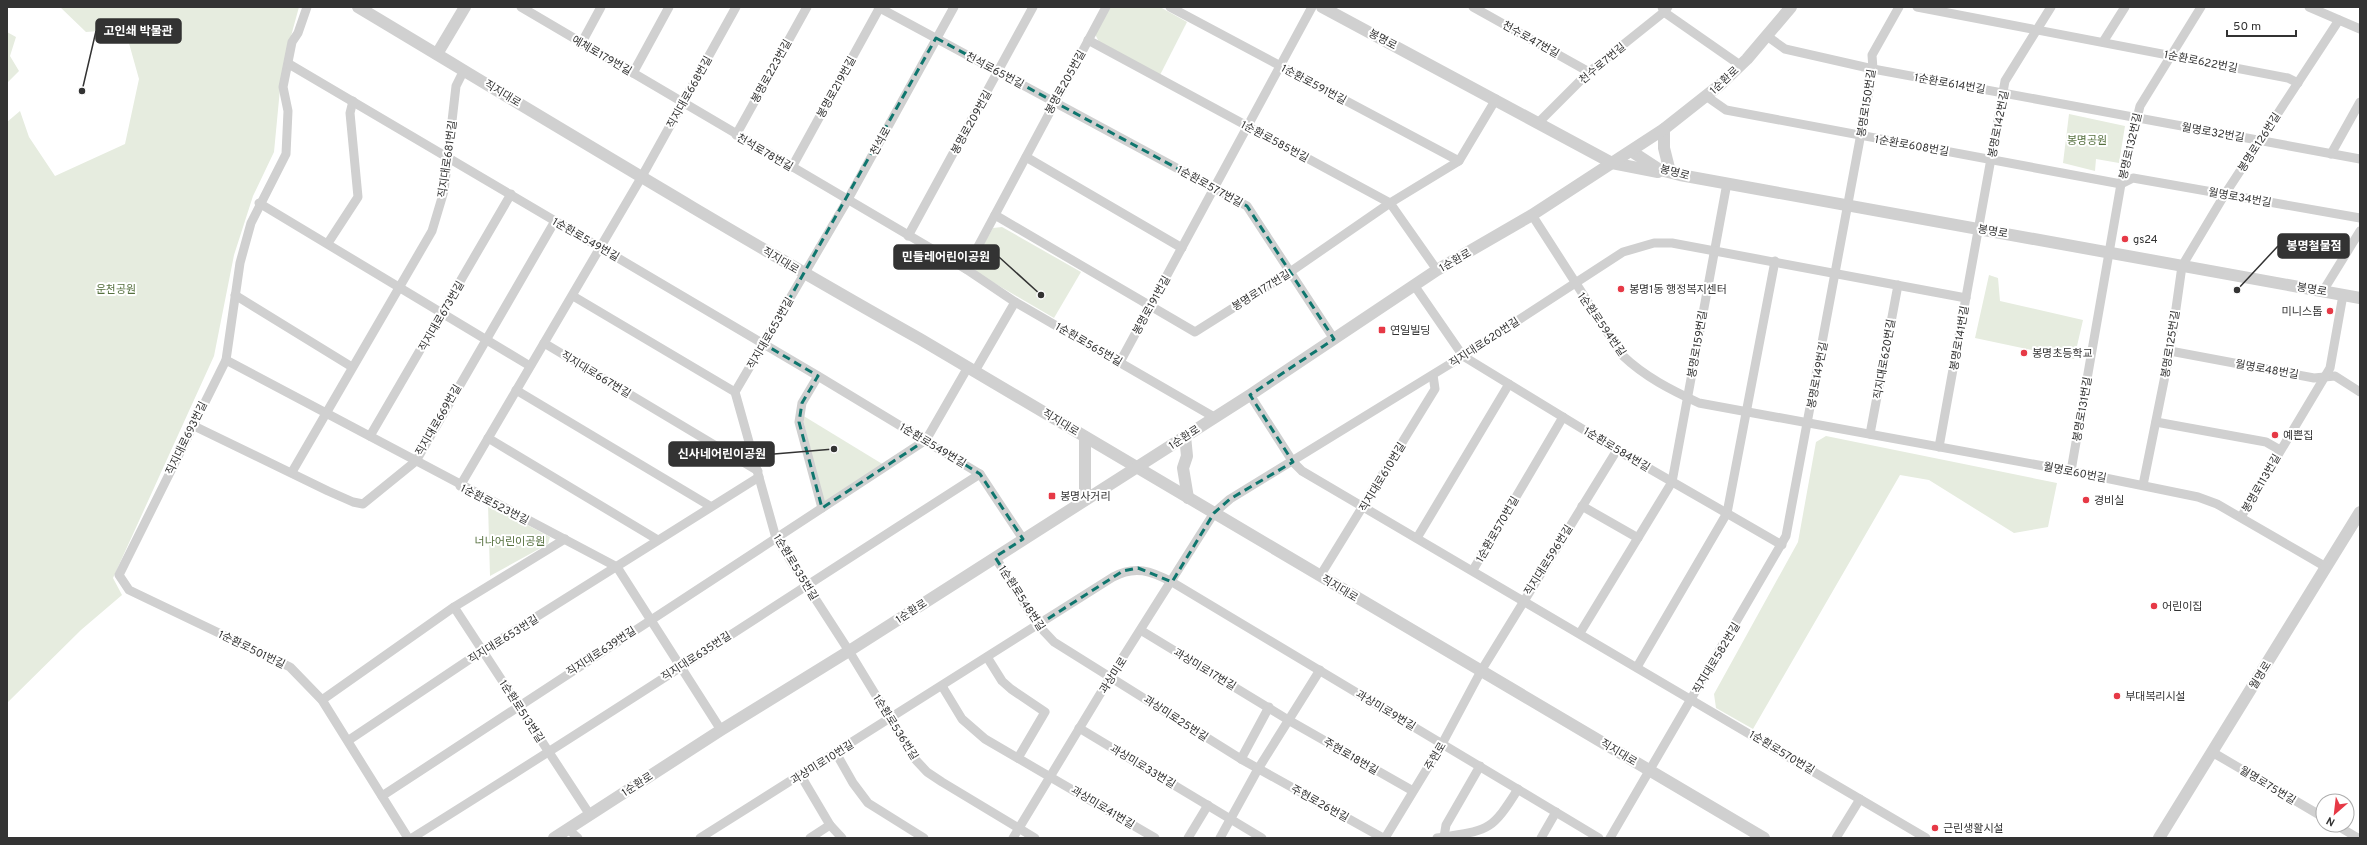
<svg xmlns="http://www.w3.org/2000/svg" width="2367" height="845" font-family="Overpass,'Noto Sans KR',sans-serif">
  <rect width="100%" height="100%" fill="#fff"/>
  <g fill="#e6ecdf">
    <polygon points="60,7 299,7 288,47 280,89 274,152 253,196 234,255 214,356 113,578 122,595 81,630 7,703 7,122 20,111 29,137 55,176 125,144 139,79 125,29 86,32"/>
    <polygon points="1109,7 1160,7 1187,22 1160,75 1099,42 1095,34"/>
    <polygon points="7,32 16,37 10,56 19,71 7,83"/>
    <polygon points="2069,114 2125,126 2119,163 2096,159 2095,171 2063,163"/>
    <polygon points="1002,227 1081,272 1054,318 977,273 973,263 993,228"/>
    <polygon points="1989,275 1998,278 2000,301 2083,320 2074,359 1975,338"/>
    <polygon points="802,415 884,465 826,503 823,501"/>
    <polygon points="1826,436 2057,483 2048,527 2014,533 1929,480 1900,475 1753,729 1716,708 1714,694 1798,542 1816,442"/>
    <polygon points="488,504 550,537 548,544 490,576"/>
  </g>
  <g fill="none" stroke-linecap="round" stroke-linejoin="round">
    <g stroke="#d0d0d0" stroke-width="9">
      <polyline points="307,7 298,33 292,42 283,87 288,111 286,154 251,223 240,263 226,360 119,575 129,590 290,667 322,700 408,838"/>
      <polyline points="521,7 966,269 1015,302 1214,417"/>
      <polyline points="878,7 1247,206 1334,339"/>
      <polyline points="954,7 847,201 735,392 776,538 849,651 914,758 927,772 942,782 1035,838"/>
      <polyline points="1170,7 1459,161"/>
      <polyline points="1473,7 1589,72"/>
      <polyline points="1662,7 1664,12 1740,65"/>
      <polyline points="1917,7 2288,78 2298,83"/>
      <polyline points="2309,7 2360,29"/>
      <polyline points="1767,36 1785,49 1873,69 2360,159"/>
      <polyline points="1088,40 1390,203 1437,270"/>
      <polyline points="2103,42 2125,7"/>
      <polyline points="581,44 601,7"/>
      <polyline points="289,64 818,376 980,474 1023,539"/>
      <polyline points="633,73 669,7"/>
      <polyline points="1706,96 1726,110 2121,184 2133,178 2360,218"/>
      <polyline points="1539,122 1589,72 1664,12 1668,7"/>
      <polyline points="736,135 807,7"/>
      <polyline points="2331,154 2360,102"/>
      <polyline points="1026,157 1182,248"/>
      <polyline points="792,167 880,7"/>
      <polyline points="259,203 530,366"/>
      <polyline points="995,215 1195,332 1290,272 1390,203 1459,161 1496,99"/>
      <path d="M1532,215L1622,355C1645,377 1671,390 1699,403L2071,471L2198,497L2217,504L2326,567"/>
      <polyline points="908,236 1033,7"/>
      <polyline points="328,243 358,197 350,113 353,101"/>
      <polyline points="966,269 1106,7"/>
      <polyline points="1414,285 1463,356 1617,450 1782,545"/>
      <polyline points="2323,291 2360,231"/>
      <polyline points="235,295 352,367"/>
      <polyline points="573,296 735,392"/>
      <polyline points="544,343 758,471"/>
      <polyline points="2170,351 2314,378 2335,376 2360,392"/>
      <polyline points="226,360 617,567 721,730"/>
      <polyline points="1120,362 1312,7"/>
      <polyline points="975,371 1015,302"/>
      <polyline points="818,376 802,403 799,422 822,508"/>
      <polyline points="516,390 710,506"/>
      <polyline points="1250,395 1293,462 1302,471 1926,838"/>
      <polyline points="2156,422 2266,442 2280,450"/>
      <polyline points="192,425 328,491 353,502 363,504 416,461 555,221"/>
      <polyline points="1870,434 1898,285"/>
      <polyline points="370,436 511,194"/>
      <polyline points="488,438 658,540"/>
      <polyline points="1939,447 2005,81 2051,7"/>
      <polyline points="2071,471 2121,184 2140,106 2201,7"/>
      <polyline points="292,472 432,231 444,191 456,86 464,70"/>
      <polyline points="2143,485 2170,351 2182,266 2225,194 2339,20"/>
      <polyline points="460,486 641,178 736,7"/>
      <polyline points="1582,506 1638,538"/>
      <polyline points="2241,517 2330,368 2343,295"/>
      <polyline points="1417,538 1509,384"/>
      <polyline points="995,557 1038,625 1054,642 1241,759 1383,838"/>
      <polyline points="1473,570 1563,417"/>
      <polyline points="1320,576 1435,389 1433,375"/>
      <polyline points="454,607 590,815"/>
      <polyline points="1142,631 1290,721 1413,791"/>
      <polyline points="1580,633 1672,482 1727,183"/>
      <polyline points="987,657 1002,681 1011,689 1045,712 1018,758"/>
      <polyline points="1637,667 1727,513 1775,261"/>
      <polyline points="942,686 962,719 985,739 1155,838"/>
      <polyline points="322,700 454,607 565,539"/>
      <polyline points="1079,728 1262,838"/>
      <polyline points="349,740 482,651 759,477"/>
      <polyline points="2212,752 2323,817"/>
      <polyline points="836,753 853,783 868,803 924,838"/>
      <polyline points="1241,759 1269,707"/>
      <polyline points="801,776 830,825 842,838"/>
      <polyline points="382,796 926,440 968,367"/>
      <polyline points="2336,825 2358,838"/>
      <polyline points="568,829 578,838"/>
      <polyline points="1444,837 1446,825 1480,766"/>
      <path d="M412,838C603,719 791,595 980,474"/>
      <path d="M700,838L1113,577C1135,565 1151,571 1172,582L1599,838"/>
      <polyline points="810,838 830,825"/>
      <polyline points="1013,838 1111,676 1214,513 1230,499 1463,356 1623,252 1654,243 1672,243 1966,298"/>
      <polyline points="1188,838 1208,805"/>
      <polyline points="1220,838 1258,769 1320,670"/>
      <polyline points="1385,838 1442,744 1481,671 1617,450"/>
      <path d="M1437,838C1487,830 1490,834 1518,789"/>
      <polyline points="1541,838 1556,812"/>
      <polyline points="1610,838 1786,536 1873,69 1872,55 1899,7"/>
      <polyline points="1836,838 1860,799"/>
    </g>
    <g stroke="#d0d0d0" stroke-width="12">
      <path d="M358,7C545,119 730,232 920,339L1764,838"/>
      <polyline points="1322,7 1612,163 1658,172"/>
      <polyline points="437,54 465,7"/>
      <polyline points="1664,129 1664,148 1670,172"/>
      <polyline points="1631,151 1660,170 1680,175 2360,298"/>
      <polyline points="1185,436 1187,456 1183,468 1188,498"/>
      <polyline points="1085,500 1085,437"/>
      <polyline points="554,838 721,730 849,651 1250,395 1437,270 1532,215 1664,129 1721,84 1747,59 1791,7"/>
      <polyline points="2159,838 2360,512"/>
    </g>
  </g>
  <path fill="none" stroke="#0f766e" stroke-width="3" stroke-dasharray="8 5" stroke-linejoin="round" d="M936,38L1247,206L1334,339L1250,395L1293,462L1230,499L1214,513L1172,582L1138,568L1123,571L1038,625L995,557L1023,539L980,474L926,440L822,508L799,422L802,403L818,376L764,344Z"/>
  <g fill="#e63946" stroke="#fff" stroke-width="1.5">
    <circle cx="2125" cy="239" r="4"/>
    <circle cx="1621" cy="289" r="4"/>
    <circle cx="2330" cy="311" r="4"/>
    <rect x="1378" y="326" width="8" height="8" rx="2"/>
    <circle cx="2024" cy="353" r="4"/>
    <circle cx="2275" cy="435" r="4"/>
    <rect x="1048" y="492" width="8" height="8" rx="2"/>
    <circle cx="2086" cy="500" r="4"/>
    <circle cx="2154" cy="606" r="4"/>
    <circle cx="2117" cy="696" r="4"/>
    <circle cx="1935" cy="828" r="4"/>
  </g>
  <g text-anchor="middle" stroke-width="4" stroke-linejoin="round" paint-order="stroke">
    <g font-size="11" fill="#333" stroke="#fff">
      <text transform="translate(1383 39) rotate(28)" y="4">봉명로</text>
      <text transform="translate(1531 39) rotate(29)" y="4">천수로47번길</text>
      <text transform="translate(602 55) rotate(30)" y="4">예체로179번길</text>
      <text transform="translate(2201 61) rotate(11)" y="4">1순환로622번길</text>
      <text transform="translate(1602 63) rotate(-40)" y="4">천수로7번길</text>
      <text transform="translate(995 70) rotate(28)" y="4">천석로65번길</text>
      <text transform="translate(771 71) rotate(-61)" y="4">봉명로223번길</text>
      <text transform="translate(1724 80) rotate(-43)" y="4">1순환로</text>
      <text transform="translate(1065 82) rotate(-61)" y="4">봉명로205번길</text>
      <text transform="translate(1950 83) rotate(10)" y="4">1순환로614번길</text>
      <text transform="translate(1314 84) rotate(28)" y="4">1순환로591번길</text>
      <text transform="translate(836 87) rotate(-61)" y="4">봉명로219번길</text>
      <text transform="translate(689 92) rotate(-61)" y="4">직지대로668번길</text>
      <text transform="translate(503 93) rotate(31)" y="4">직지대로</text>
      <text transform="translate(1866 103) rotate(-81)" y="4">봉명로150번길</text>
      <text transform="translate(971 122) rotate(-61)" y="4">봉명로209번길</text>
      <text transform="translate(1998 124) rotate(-79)" y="4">봉명로142번길</text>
      <text transform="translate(2213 132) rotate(10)" y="4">월명로32번길</text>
      <text transform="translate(880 141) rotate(-61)" y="4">천석로</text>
      <text transform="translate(1275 141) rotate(28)" y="4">1순환로585번길</text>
      <text transform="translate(2259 142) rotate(-57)" y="4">봉명로126번길</text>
      <text transform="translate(1912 145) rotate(10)" y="4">1순환로608번길</text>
      <text transform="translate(2130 146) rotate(-77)" y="4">봉명로132번길</text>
      <text transform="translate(765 152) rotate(30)" y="4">천석로78번길</text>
      <text transform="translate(447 159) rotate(-82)" y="4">직지대로681번길</text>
      <text transform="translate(1675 172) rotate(15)" y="4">봉명로</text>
      <text transform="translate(1210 186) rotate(29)" y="4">1순환로577번길</text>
      <text transform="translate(2240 197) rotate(10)" y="4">월명로34번길</text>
      <text transform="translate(1993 231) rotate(10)" y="4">봉명로</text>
      <text transform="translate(586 239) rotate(30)" y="4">1순환로549번길</text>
      <text transform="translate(781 260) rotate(31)" y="4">직지대로</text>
      <text transform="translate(1455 260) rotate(-30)" y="4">1순환로</text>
      <text transform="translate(2312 289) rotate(10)" y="4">봉명로</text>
      <text transform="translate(1261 290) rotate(-32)" y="4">봉명로177번길</text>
      <text transform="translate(1151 305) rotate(-61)" y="4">봉명로191번길</text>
      <text transform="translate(441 316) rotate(-60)" y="4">직지대로673번길</text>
      <text transform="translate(1602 324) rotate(55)" y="4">1순환로594번길</text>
      <text transform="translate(770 333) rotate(-60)" y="4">직지대로653번길</text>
      <text transform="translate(1959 338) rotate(-80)" y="4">봉명로141번길</text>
      <text transform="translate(1484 342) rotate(-33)" y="4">직지대로620번길</text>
      <text transform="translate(1089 344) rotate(30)" y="4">1순환로565번길</text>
      <text transform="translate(1697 344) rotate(-80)" y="4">봉명로159번길</text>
      <text transform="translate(2170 344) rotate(-81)" y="4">봉명로125번길</text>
      <text transform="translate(1884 359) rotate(-80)" y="4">직지대로620번길</text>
      <text transform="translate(2267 369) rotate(10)" y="4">월명로48번길</text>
      <text transform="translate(596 374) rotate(31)" y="4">직지대로667번길</text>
      <text transform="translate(1817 375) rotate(-79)" y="4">봉명로149번길</text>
      <text transform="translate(2082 409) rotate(-80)" y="4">봉명로131번길</text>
      <text transform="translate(438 420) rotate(-60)" y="4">직지대로669번길</text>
      <text transform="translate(1061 422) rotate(31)" y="4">직지대로</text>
      <text transform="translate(1184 437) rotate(-33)" y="4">1순환로</text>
      <text transform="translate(186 438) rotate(-64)" y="4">직지대로693번길</text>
      <text transform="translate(933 445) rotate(31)" y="4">1순환로549번길</text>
      <text transform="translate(1617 449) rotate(31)" y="4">1순환로584번길</text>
      <text transform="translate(2075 472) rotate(11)" y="4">월명로60번길</text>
      <text transform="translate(1382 477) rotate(-59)" y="4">직지대로610번길</text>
      <text transform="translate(2261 483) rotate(-60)" y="4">봉명로113번길</text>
      <text transform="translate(495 504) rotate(27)" y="4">1순환로523번길</text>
      <text transform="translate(1497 529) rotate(-60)" y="4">1순환로570번길</text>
      <text transform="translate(1548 560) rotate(-58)" y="4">직지대로596번길</text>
      <text transform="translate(796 567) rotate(59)" y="4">1순환로535번길</text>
      <text transform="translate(1340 588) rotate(31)" y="4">직지대로</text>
      <text transform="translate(1022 598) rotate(57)" y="4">1순환로548번길</text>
      <text transform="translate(911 611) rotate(-33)" y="4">1순환로</text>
      <text transform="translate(503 639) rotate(-32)" y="4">직지대로653번길</text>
      <text transform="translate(252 649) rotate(26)" y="4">1순환로501번길</text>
      <text transform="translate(601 651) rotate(-33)" y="4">직지대로639번길</text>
      <text transform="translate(696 656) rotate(-33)" y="4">직지대로635번길</text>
      <text transform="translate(1716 658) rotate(-59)" y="4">직지대로582번길</text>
      <text transform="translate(1205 669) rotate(31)" y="4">과상미로17번길</text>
      <text transform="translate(1113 675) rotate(-57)" y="4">과상미로</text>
      <text transform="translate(2260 675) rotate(-58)" y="4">월명로</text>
      <text transform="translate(1386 710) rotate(31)" y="4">과상미로9번길</text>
      <text transform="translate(522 711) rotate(57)" y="4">1순환로513번길</text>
      <text transform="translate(1176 718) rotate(33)" y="4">과상미로25번길</text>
      <text transform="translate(896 727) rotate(58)" y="4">1순환로536번길</text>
      <text transform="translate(1619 752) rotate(31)" y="4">직지대로</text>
      <text transform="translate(1782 752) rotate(31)" y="4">1순환로570번길</text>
      <text transform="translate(1351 756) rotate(30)" y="4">주현로18번길</text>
      <text transform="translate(1435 756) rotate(-59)" y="4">주현로</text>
      <text transform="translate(822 762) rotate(-32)" y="4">과상미로10번길</text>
      <text transform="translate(1143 766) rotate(31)" y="4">과상미로33번길</text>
      <text transform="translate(637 784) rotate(-33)" y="4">1순환로</text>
      <text transform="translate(2268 785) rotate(31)" y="4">월명로75번길</text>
      <text transform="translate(1320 803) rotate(29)" y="4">주현로26번길</text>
      <text transform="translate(1103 807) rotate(31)" y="4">과상미로41번길</text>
    </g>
    <g font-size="11" fill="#56703f" stroke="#fff">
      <text x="2087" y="144">봉명공원</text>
      <text x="116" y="293">운천공원</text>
      <text x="510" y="545">너나어린이공원</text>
    </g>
    <g font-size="11" fill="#333" stroke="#fff" text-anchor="start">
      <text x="2133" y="243">gs24</text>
      <text x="1629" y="293">봉명1동 행정복지센터</text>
      <text x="2322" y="315" text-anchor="end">미니스톱</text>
      <text x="1390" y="334">연일빌딩</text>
      <text x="2032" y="357">봉명초등학교</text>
      <text x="2283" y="439">예쁜집</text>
      <text x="1060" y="500">봉명사거리</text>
      <text x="2094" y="504">경비실</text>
      <text x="2162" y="610">어린이집</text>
      <text x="2125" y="700">부대복리시설</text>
      <text x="1943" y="832">근린생활시설</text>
    </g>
  </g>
  <path fill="none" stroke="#333" stroke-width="1.5" d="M82 91L96 31M2237 290L2278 246M1041 295L999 257M834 449L774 454"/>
  <g fill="#333" stroke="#fff" stroke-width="1.5">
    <circle cx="82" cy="91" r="4"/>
    <circle cx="2237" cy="290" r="4"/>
    <circle cx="1041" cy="295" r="4"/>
    <circle cx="834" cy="449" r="4"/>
  </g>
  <g fill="#333" stroke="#333" stroke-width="1.5">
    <rect x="96" y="19" width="85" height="24" rx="4"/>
    <rect x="2278" y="234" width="71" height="24" rx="4"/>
    <rect x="894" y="245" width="105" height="24" rx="4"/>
    <rect x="669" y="442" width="105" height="24" rx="4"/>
  </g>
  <g font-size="12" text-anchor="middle" font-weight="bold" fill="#fff">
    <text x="138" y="35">고인쇄 박물관</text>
    <text x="2314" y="250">봉명철물점</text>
    <text x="946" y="261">민들레어린이공원</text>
    <text x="722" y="458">신사네어린이공원</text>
  </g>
  <rect width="2367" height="845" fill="none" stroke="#333333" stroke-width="16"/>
  <g transform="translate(2335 813) rotate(208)"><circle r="19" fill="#ffffff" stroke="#adadad"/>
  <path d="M0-3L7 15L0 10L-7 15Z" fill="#e63946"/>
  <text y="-6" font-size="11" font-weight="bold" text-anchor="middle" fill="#333333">N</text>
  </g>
  <path d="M2227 30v6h69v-6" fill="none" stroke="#333333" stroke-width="2"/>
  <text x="2233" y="30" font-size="12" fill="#333333" stroke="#ffffff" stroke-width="3" paint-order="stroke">50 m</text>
</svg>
